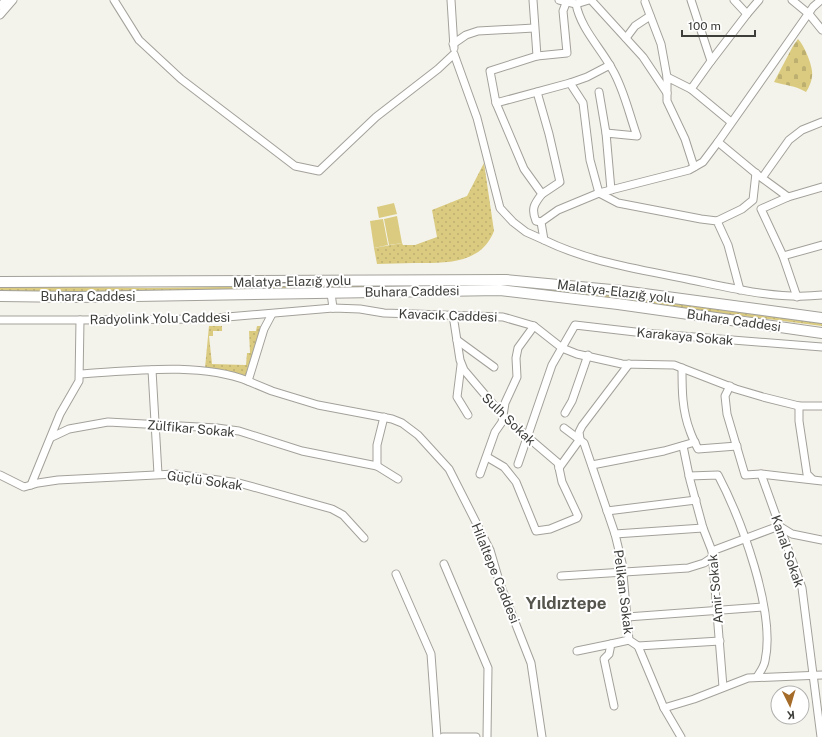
<svg xmlns="http://www.w3.org/2000/svg" width="822" height="737" font-family="'Public Sans',sans-serif">
  <defs>
    <pattern id="grass-dots" width="8" height="8" patternUnits="userSpaceOnUse"><rect width="8" height="8" fill="#dacb80"/><path d="M2 2h.1M6 6h.1" fill="none" stroke="#bcaf6f" stroke-width="1.8" stroke-linecap="round"/></pattern>
    <pattern id="cemetery-stones" width="16" height="16" patternUnits="userSpaceOnUse"><rect width="16" height="16" fill="#dacb80"/><path d="M2 7V4a2 2 0 0 1 4 0v3zM10 15v-3a2 2 0 0 1 4 0v3z" fill="#bcaf6f"/></pattern>
  </defs>
  <rect width="100%" height="100%" fill="#f4f3eb"/>
  <g fill="url(#grass-dots)">
    <path d="M484,163L494,231C481,265 444,263 414,263C402,263 389,264 377,264L374,248L402,243L403,245H415L437,237L432,210L467,196Z"/>
    <polygon points="487,283 559,288 822,323 822,326 523,288 150,292 0,292 0,286 149,288"/>
    <polygon points="209,326 222,326 222,331 213,331 213,336 209,336 212,364 246,365 247,353 250,353 249,331 256,331 257,326 261,326 245,377 224,370 205,368"/>
  </g>
  <path fill="url(#cemetery-stones)" d="M798,39C804,45 811,62 812,71C813,78 810,86 806,92C794,85 787,86 774,82L793,46Z"/>
  <g fill="#dacb80">
    <polygon points="394,203 397,214 379,218 377,207"/>
    <polygon points="397,216 402,243 389,245 384,219"/>
    <polygon points="383,219 388,245 374,248 370,221"/>
  </g>
  <g fill="none" stroke-linecap="round" stroke-linejoin="round">
    <defs>
      <g id="minor">
        <polyline points="114,0 139,40 181,79 295,166 319,171 376,117 438,69 454,54 477,118 500,208 513,222 526,232 544,240"/>
        <polyline points="451,0 454,48"/>
        <polyline points="533,0 537,56"/>
        <polyline points="559,0 576,4 589,0"/>
        <polyline points="591,0 643,57 667,93"/>
        <polyline points="691,0 711,61 691,89 731,122"/>
        <polyline points="734,0 747,14 759,0"/>
        <polyline points="792,0 809,14 822,30"/>
        <path d="M821,0L813,7L718,142L703,162L689,170L599,193L558,210L541,222L544,240C589,262 638,269 687,279C731,288 777,300 822,295"/>
        <polyline points="645,2 661,44 667,77"/>
        <polyline points="566,3 563,11 567,53 537,56 490,71 496,103 570,83"/>
        <path d="M576,4C581,29 600,47 612,69C624,89 629,114 637,136L606,133L611,190"/>
        <polyline points="0,6 6,0"/>
        <polyline points="0,15 13,0"/>
        <polyline points="626,38 635,26 650,16"/>
        <polyline points="453,44 466,35 478,31 534,28"/>
        <polyline points="711,61 747,14"/>
        <polyline points="610,65 587,77 570,83 583,103 590,160 599,193 618,203 701,219 717,221 728,245 740,290"/>
        <polyline points="691,89 667,77 667,101 685,139 694,167"/>
        <polyline points="537,92 549,134 560,182 542,194"/>
        <polyline points="599,92 606,133"/>
        <path d="M496,103L524,169L542,194C534,204 531,209 536,221L541,222"/>
        <polyline points="718,142 759,176"/>
        <polyline points="788,197 822,187"/>
        <polyline points="717,221 742,209 753,200 756,173"/>
        <polyline points="783,256 822,245"/>
        <polyline points="331,293 333,308"/>
        <polyline points="797,297 783,256 761,209 788,197 762,178 789,140 802,130 822,122"/>
        <polyline points="272,314 264,329 248,381 272,391 318,405 392,419 402,423 418,435 449,469 490,550 500,584 531,663 542,737"/>
        <polyline points="453,315 460,360 464,370 503,416 558,463 562,482 578,516 577,518 550,529 536,531 516,482 504,467 487,457"/>
        <polyline points="0,320 80,320"/>
        <polyline points="457,340 494,367"/>
        <polyline points="461,365 457,397 468,415"/>
        <path d="M682,368C682,390 682,410 690,431C692,437 695,443 698,449L737,446"/>
        <polyline points="152,370 158,474"/>
        <path d="M80,374C132,371 199,362 248,381"/>
        <polyline points="730,386 725,396 727,414 745,475 761,474 802,588 821,737"/>
        <polyline points="799,406 799,421 807,474 812,479"/>
        <polyline points="565,413 572,401 588,355"/>
        <polyline points="564,428 584,443 615,534 622,563 629,640 638,646 664,708 681,737"/>
        <polyline points="52,437 69,429 108,422 217,428 239,431 302,451 377,466 377,445 384,417"/>
        <polyline points="683,446 690,480 703,528 712,551 723,687"/>
        <polyline points="518,464 552,365 575,325 644,333 822,347"/>
        <polyline points="592,465 664,451 695,442"/>
        <polyline points="377,466 398,479"/>
        <polyline points="559,468 580,439 579,432 582,426 629,364"/>
        <polyline points="480,474 495,432 502,422 505,403 517,377 516,358 518,348 534,326"/>
        <polyline points="761,474 822,481"/>
        <polyline points="0,475 24,487 38,483 58,480 175,474 239,483 332,509 343,515 364,538"/>
        <path d="M689,476L718,475C741,519 776,612 765,661C764,667 760,672 757,677"/>
        <polyline points="31,485 60,414 79,381 80,320 204,319 333,308 360,309 384,313 503,317 534,326 562,348 577,354 622,364 674,365 736,389 763,397 799,406 822,406"/>
        <polyline points="607,511 696,500"/>
        <polyline points="615,534 703,528"/>
        <polyline points="712,551 779,526 792,534 822,540"/>
        <polyline points="444,564 488,668 487,737"/>
        <polyline points="396,574 431,654 437,737"/>
        <polyline points="561,576 688,568 704,563 713,557"/>
        <polyline points="627,617 763,607"/>
        <polyline points="638,646 720,641"/>
        <polyline points="577,651 611,644"/>
        <polyline points="614,706 604,659 609,654 611,644 629,640"/>
        <polyline points="664,708 694,699 748,678 822,675"/>
        <polyline points="443,737 476,737"/>
      </g>
      <g id="highway">
        <polyline points="0,282 506,280 622,291 822,318"/>
        <polyline points="0,296 76,297 500,290 618,304 822,333"/>
      </g>
    </defs>
    <use href="#minor" stroke="#a3a19a" stroke-width="9"/>
    <use href="#highway" stroke="#a3a19a" stroke-width="12"/>
    <use href="#minor" stroke="#fff" stroke-width="7"/>
    <use href="#highway" stroke="#fff" stroke-width="10"/>
  </g>
  <g text-anchor="middle" stroke-width="4" stroke-linejoin="round" paint-order="stroke">
    <g font-size="13" fill="#3d3d3a" stroke="#fff">
      <text transform="translate(292 281) rotate(-1)" y="5">Malatya-Elazığ yolu</text>
      <text transform="translate(412 291) rotate(-1)" y="5">Buhara Caddesi</text>
      <text transform="translate(616 291) rotate(7)" y="5">Malatya-Elazığ yolu</text>
      <text x="88" y="301">Buhara Caddesi</text>
      <text transform="translate(448 315) rotate(2)" y="5">Kavacık Caddesi</text>
      <text transform="translate(160 318) rotate(-1)" y="5">Radyolink Yolu Caddesi</text>
      <text transform="translate(734 320) rotate(8)" y="5">Buhara Caddesi</text>
      <text transform="translate(685 336) rotate(5)" y="5">Karakaya Sokak</text>
      <text transform="translate(509 419) rotate(44)" y="5">Sulh Sokak</text>
      <text transform="translate(191 428) rotate(5)" y="5">Zülfikar Sokak</text>
      <text transform="translate(205 480) rotate(8)" y="5">Güçlü Sokak</text>
      <text transform="translate(788 551) rotate(71)" y="5">Kanal Sokak</text>
      <text transform="translate(496 573) rotate(68)" y="5">Hilaltepe Caddesi</text>
      <text transform="translate(715 589) rotate(-95)" y="5">Amir Sokak</text>
      <text transform="translate(624 592) rotate(83)" y="5">Pelikan Sokak</text>
    </g>
    <g font-size="17" font-weight="bold" fill="#55544d" stroke="#fff">
      <text x="566" y="609">Yıldıztepe</text>
    </g>
  </g>
  <g transform="translate(790 705) rotate(175)"><circle r="19" fill="#ffffff" stroke="#b1b1b0"/>
  <path d="M0-3L7 15L0 10L-7 15Z" fill="#a46b29"/>
  <text y="-6" font-size="11" font-weight="bold" text-anchor="middle" fill="#3d3d3a">K</text>
  </g>
  <path d="M682 30v6h73v-6" fill="none" stroke="#3d3d3a" stroke-width="2"/>
  <text x="688" y="30" font-size="12" fill="#3d3d3a" stroke="#ffffff" stroke-width="3" paint-order="stroke">100 m</text>
</svg>
